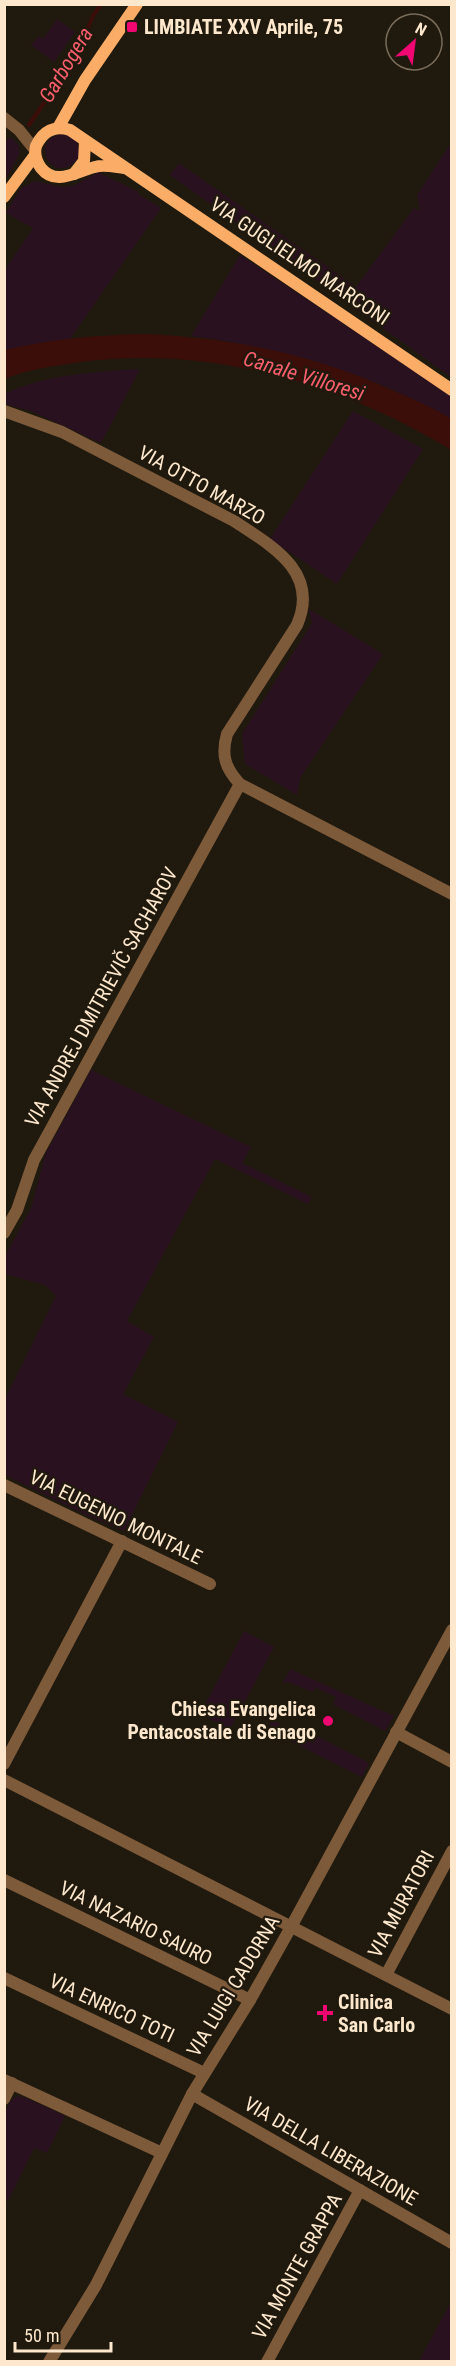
<svg xmlns="http://www.w3.org/2000/svg" width="456" height="2366" font-family="'Roboto Condensed',sans-serif">
  <rect width="100%" height="100%" fill="#20190d"/>
  <g fill="#29111f">
    <polygon points="57,19 75,32 54,62 31,45 39,36 43,39"/>
    <circle cx="62" cy="151" r="17"/>
    <polygon points="10,137 19,145 19,154 5,181 5,142"/>
    <polygon points="451,143 451,377 170,175 179,163 356,287 414,208 420,211 417,195"/>
    <polygon points="98,172 139,192 138,194 161,208 70,339 5,350 4,271 33,228 6,213 20,189 34,181 63,187 75,185"/>
    <path d="M240,255L451,395V419C370,373 283,348 191,336Z"/>
    <path d="M140,369L101,443L31,411L5,404L4,394C47,374 94,372 140,369Z"/>
    <polygon points="353,411 423,449 337,584 270,539"/>
    <polygon points="309,609 383,654 300,778 297,795 245,764 242,734 312,623"/>
    <polygon points="91,1070 251,1147 242,1163 312,1197 308,1204 215,1159 127,1321 154,1337 123,1394 178,1422 124,1531 88,1516 5,1475 5,1399 56,1296 45,1285 5,1274 5,1256 31,1208 46,1153"/>
    <polygon points="244,1631 274,1647 230,1729 200,1714"/>
    <polygon points="290,1669 394,1716 385,1731 333,1704 336,1697 316,1688 313,1692 288,1682 282,1684"/>
    <polygon points="272,1720 313,1743 317,1736 369,1763 362,1777 272,1732 269,1726"/>
    <polygon points="18,2096 26,2098 65,2116 47,2153 34,2148 8,2201 4,2200 5,2112 12,2099"/>
    <polygon points="451,2302 451,2361 419,2361"/>
  </g>
  <path fill="#3b0e0a" d="M145,334C234,338 312,354 394,391C413,399 434,408 451,419V450C342,383 209,345 80,362C55,366 28,369 5,379V350C50,339 98,335 145,334Z"/>
  <g fill="none" stroke-linecap="round" stroke-linejoin="round">
    <polyline stroke="#3b0e0a" stroke-width="4" points="29,125 74,59 93,16 101,4"/>
    <g stroke="#7d5a3a" stroke-width="12">
      <polyline points="4,118 19,130 35,150"/>
      <path d="M4,411L62,432L234,521C272,546 320,572 297,625L227,734C221,755 225,768 240,784L452,894"/>
      <polyline points="4,1233 17,1210 34,1160 240,784"/>
      <polyline points="4,1485 210,1584"/>
      <polyline points="396,1732 452,1762"/>
      <polyline points="4,1764 122,1541"/>
      <polyline points="4,1780 452,2009"/>
      <polyline points="4,1880 250,2000"/>
      <polyline points="386,1975 452,1851"/>
      <polyline points="4,1978 204,2073"/>
      <polyline points="4,2080 162,2153"/>
      <polyline points="192,2094 452,2243"/>
      <polyline points="4,2099 12,2083"/>
      <polyline points="49,2362 96,2285 192,2094 250,2000 291,1927 452,1630"/>
      <polyline points="267,2362 360,2190"/>
    </g>
    <g stroke="#fbac67" stroke-width="12">
      <polyline points="58,128 85,80 137,4"/>
      <path d="M124,168C115,167 103,164 95,167C77,171 56,187 41,168C36,161 34,154 36,146C43,131 55,125 70,130L452,390"/>
      <polyline points="74,174 84,161 85,142"/>
      <polyline points="4,197 35,155"/>
    </g>
  </g>
  <g fill="#f00772" stroke="#20190d" stroke-width="2">
    <rect x="126" y="21" width="12" height="12" rx="3"/>
    <circle cx="328" cy="1721" r="6"/>
    <path d="M322 2004h6v6h6v6h-6v6h-6v-6h-6v-6h6z"/>
  </g>
  <g text-anchor="middle" stroke-width="4.5" stroke-linejoin="round" paint-order="stroke">
    <g font-size="20" font-weight="bold" fill="#fee8cd" stroke="#20190d" text-anchor="start">
      <text x="144" y="34">LIMBIATE XXV Aprile, 75</text>
      <text x="316" y="1716" text-anchor="end">Chiesa Evangelica<tspan x="316" dy="23">Pentacostale di Senago</tspan></text>
      <text x="338" y="2009">Clinica<tspan x="338" dy="23">San Carlo</tspan></text>
    </g>
    <g font-size="20" fill="#fee8cd" stroke="#20190d">
      <text transform="translate(300 261) rotate(34)" y="7">VIA GUGLIELMO MARCONI</text>
      <text transform="translate(202 485) rotate(29)" y="7">VIA OTTO MARZO</text>
      <text transform="translate(101 997) rotate(-61)" y="7">VIA ANDREJ DMITRIEVIČ SACHAROV</text>
      <text transform="translate(116 1517) rotate(26)" y="7">VIA EUGENIO MONTALE</text>
      <text transform="translate(401 1904) rotate(-62)" y="7">VIA MURATORI</text>
      <text transform="translate(136 1923) rotate(26)" y="7">VIA NAZARIO SAURO</text>
      <text transform="translate(233 1986) rotate(-59)" y="7">VIA LUIGI CADORNA</text>
      <text transform="translate(112 2008) rotate(25)" y="7">VIA ENRICO TOTI</text>
      <text transform="translate(331 2151) rotate(30)" y="7">VIA DELLA LIBERAZIONE</text>
      <text transform="translate(297 2266) rotate(-61)" y="7">VIA MONTE GRAPPA</text>
    </g>
    <g font-size="21" font-style="italic" fill="#fa5f6d" stroke="#20190d">
      <text transform="translate(66 65) rotate(-59)" y="7">Garbogera</text>
      <text transform="translate(304 376) rotate(17)" y="7">Canale Villoresi</text>
    </g>
  </g>
  <rect width="456" height="2366" fill="none" stroke="#fee8cd" stroke-width="12"/>
  <g transform="translate(414 42) rotate(28)"><circle r="28" fill="#20190d" stroke="#796c5a" stroke-width="1.5"/>
  <path d="M0-4.5L10 22L0 15L-10 22Z" fill="#f00772"/>
  <text y="-9" font-size="16" font-weight="bold" text-anchor="middle" fill="#fee8cd">N</text>
  </g>
  <path d="M15 2342v9h96v-9" fill="none" stroke="#fee8cd" stroke-width="3"/>
  <text x="24" y="2342" font-size="18" fill="#fee8cd" stroke="#20190d" stroke-width="4.5" paint-order="stroke">50 m</text>
</svg>
